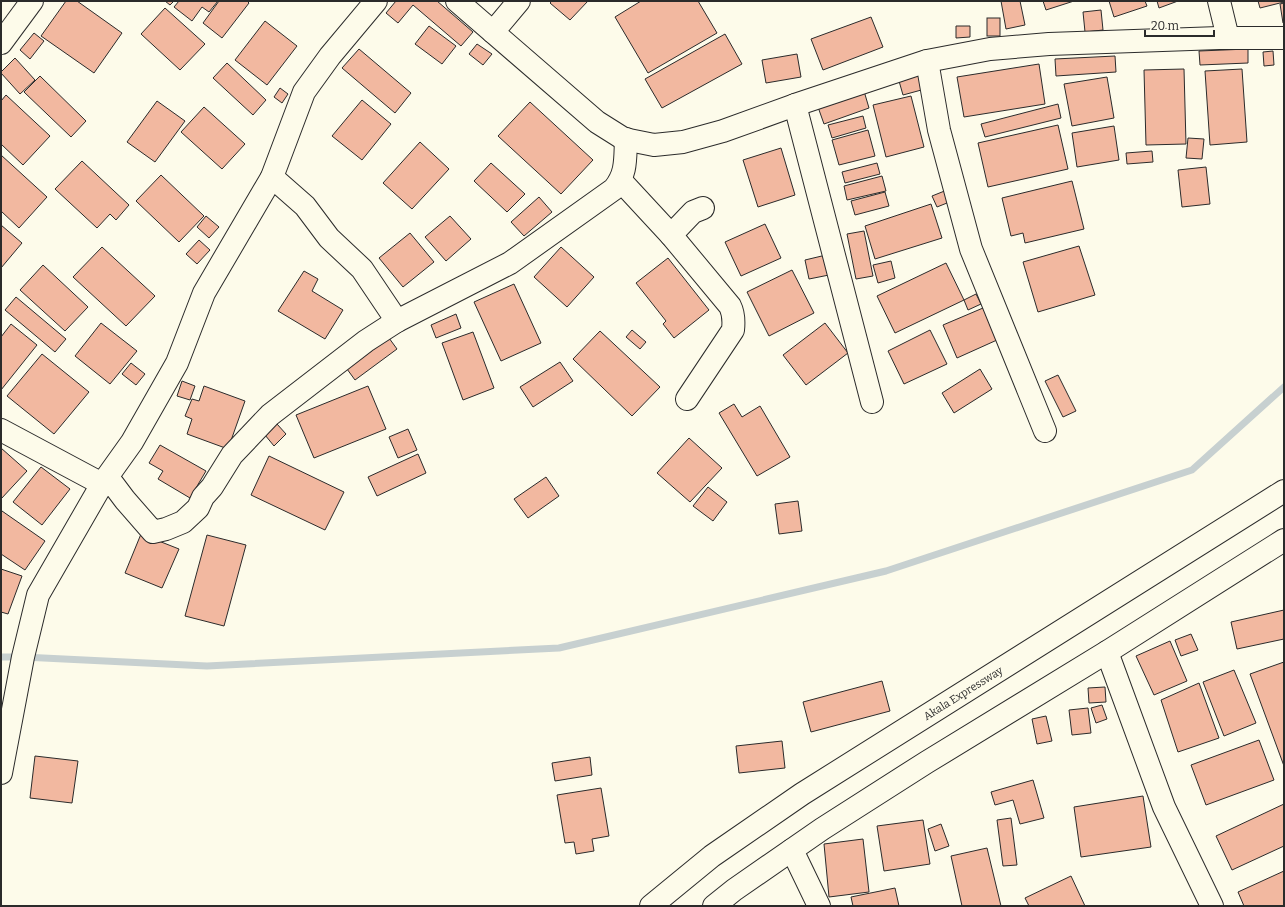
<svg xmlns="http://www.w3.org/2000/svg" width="1285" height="907" font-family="Bitter,serif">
  <rect width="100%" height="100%" fill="#fdfbea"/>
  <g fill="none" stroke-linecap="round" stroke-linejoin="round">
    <polyline stroke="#c7d0d0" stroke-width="7" points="1,657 23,657 207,666 559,648 886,571 1192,470 1284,387"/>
  </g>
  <g fill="#f2b8a0" stroke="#2b2b2b">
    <polygon points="66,1 77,1 122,33 94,73 41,36"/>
    <polygon points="165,1 174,1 170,5"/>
    <polygon points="179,1 218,1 209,12 202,7 192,21 174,7"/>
    <polygon points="219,1 247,1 249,3 222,38 203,23"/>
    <polygon points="396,1 437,1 473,32 461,46 413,5 398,23 386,13"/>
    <polygon points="552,1 588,1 570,20 550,3"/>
    <polygon points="641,1 698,1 717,33 648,73 615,17"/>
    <polygon points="1001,1 1020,1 1025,25 1006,29"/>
    <polygon points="1043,1 1074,1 1046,10"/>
    <polygon points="1109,1 1145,1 1147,6 1114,17"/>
    <polygon points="1157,1 1178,1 1159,8"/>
    <polygon points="1258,1 1284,1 1284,2 1260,8"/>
    <polygon points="1284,3 1284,23 1283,23 1280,4"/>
    <polygon points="165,8 205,44 180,70 141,34"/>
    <polygon points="1101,10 1103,30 1085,32 1083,12"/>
    <polygon points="871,17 883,47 823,70 811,39"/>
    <rect x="987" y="18" width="13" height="18"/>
    <polygon points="265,21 297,46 267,85 235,60"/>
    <polygon points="429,26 456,46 442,64 415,44"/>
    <polygon points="956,26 970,26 970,37 956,38"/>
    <polygon points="34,33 44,41 30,59 20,50"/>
    <polygon points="725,34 742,64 662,108 645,79"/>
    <polygon points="477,44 492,54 483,65 469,54"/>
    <polygon points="359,49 411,93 395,113 342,68"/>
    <polygon points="1248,49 1248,63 1200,65 1199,51"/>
    <polygon points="1273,51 1274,65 1264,66 1263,52"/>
    <polygon points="797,54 801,77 766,83 762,60"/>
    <polygon points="1115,56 1116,72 1056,76 1055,59"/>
    <polygon points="15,58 35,80 20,94 1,73 1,72"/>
    <polygon points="227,63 266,100 253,115 213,78"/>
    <polygon points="1039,64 1045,104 964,117 957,77"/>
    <polygon points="1184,69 1186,144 1146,145 1144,70"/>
    <polygon points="1242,69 1247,142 1210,145 1205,71"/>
    <polygon points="921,75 925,89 903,95 899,81"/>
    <polygon points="40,76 86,121 71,137 24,92"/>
    <polygon points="1107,77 1114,118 1072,126 1064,84"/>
    <polygon points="280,88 288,94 282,103 274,97"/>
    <polygon points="864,91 869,108 824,124 818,107"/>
    <polygon points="6,95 50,136 23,165 1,144 1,101"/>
    <polygon points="911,96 924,147 886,157 873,105"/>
    <polygon points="362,100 391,124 362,160 332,136"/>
    <polygon points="157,101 185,121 155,162 127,142"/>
    <polygon points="530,102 593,160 561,194 498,136"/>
    <polygon points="1058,104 1061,118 985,137 981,124"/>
    <polygon points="204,107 245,144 222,169 181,132"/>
    <polygon points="863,116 866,128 832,138 828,125"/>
    <polygon points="1058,125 1068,169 988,187 978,143"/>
    <polygon points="1114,126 1119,160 1077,167 1072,133"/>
    <polygon points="868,130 875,156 839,165 832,140"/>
    <polygon points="1188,138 1204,139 1202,159 1186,158"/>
    <polygon points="420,142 449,169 412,209 383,183"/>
    <polygon points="781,148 795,195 758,207 743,160"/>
    <polygon points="1152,151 1153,162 1127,164 1126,153"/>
    <polygon points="1,155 47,197 19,228 1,211"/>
    <polygon points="82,161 129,205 116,220 110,214 97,228 55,189"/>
    <polygon points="491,163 525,194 507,212 474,181"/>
    <polygon points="877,163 880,174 845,183 842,172"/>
    <polygon points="1206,167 1210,204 1182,207 1178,170"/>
    <polygon points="161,175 204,216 179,242 136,201"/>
    <polygon points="882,176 886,191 847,200 844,186"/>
    <polygon points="1072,181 1084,229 1025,243 1023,233 1011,236 1002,198"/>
    <polygon points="947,190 952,201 937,207 932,196"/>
    <polygon points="885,192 889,206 855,215 851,201"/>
    <polygon points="539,197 552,212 524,236 511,222"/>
    <polygon points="931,204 942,238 875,259 865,226"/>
    <polygon points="206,216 219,227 209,238 197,227"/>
    <polygon points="450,216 471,239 446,261 425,237"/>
    <polygon points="765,224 781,258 741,276 725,242"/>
    <polygon points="1,225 22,243 1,268"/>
    <polygon points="864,231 873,276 856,279 847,234"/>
    <polygon points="410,233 434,262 403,287 379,258"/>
    <polygon points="199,240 210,250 197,264 186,254"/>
    <polygon points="1079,246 1095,295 1038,312 1023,262"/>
    <polygon points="102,247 155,296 126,326 73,277"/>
    <polygon points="561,247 594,277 567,307 534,277"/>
    <polygon points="826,255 829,275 809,279 805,260"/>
    <polygon points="668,258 709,310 674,338 663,324 666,321 636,283"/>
    <polygon points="891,261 895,278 878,283 873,265"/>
    <polygon points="946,263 964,300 895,333 877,296"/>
    <polygon points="43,265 88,307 65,331 20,290"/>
    <polygon points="792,270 814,313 769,336 747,292"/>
    <polygon points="304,271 318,279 312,291 343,310 325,339 278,311"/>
    <polygon points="514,284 541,343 501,361 474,302"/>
    <polygon points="976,294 981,304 968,310 964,300"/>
    <polygon points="16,297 66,339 55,352 5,310"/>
    <polygon points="983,308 997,340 957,358 943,325"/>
    <polygon points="456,314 461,328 436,338 431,325"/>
    <polygon points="101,323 137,351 110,384 75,356"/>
    <polygon points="825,323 848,353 806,385 783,355"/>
    <polygon points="11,324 37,345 1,390 1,337"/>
    <polygon points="632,330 646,342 640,349 626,337"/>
    <polygon points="930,330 947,364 904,384 888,351"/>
    <polygon points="600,331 660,387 632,416 573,359"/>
    <polygon points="473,332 494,388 463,400 442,343"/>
    <polygon points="389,338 397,349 355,380 347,369"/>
    <polygon points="42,354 89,392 54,434 7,396"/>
    <polygon points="560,362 573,381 533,407 520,387"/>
    <polygon points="131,363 145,374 136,385 122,374"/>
    <polygon points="980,369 992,389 954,413 942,393"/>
    <polygon points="1058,375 1076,411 1063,417 1045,381"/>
    <polygon points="182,381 195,386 190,400 177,396"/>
    <polygon points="204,386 245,401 228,449 187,434 192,419 185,416 192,399 199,401"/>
    <polygon points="368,386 386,429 314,458 296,415"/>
    <polygon points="734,404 742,417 760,406 790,457 757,476 719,413"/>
    <polygon points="277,424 286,434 274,446 265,435"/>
    <polygon points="408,429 417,450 398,458 389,437"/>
    <polygon points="689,438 722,468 690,502 657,473"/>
    <polygon points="160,445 206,471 190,498 158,479 163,471 149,463"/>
    <polygon points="1,448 27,471 1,499"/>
    <polygon points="418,454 426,473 377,496 368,477"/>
    <polygon points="269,456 344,492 325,530 251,495"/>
    <polygon points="41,467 70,489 42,525 13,502"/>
    <polygon points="546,477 559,496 528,518 514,499"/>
    <polygon points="708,487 727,502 713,521 693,506"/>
    <polygon points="798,501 802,531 779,534 775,504"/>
    <polygon points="2,511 45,541 25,570 1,554 1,513"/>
    <polygon points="141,534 179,549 162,588 125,573"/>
    <polygon points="207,535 246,545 224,626 185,616"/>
    <polygon points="1,569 22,576 8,614 1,612"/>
    <polygon points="1284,610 1284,639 1237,649 1231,622"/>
    <polygon points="1191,634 1198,650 1181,656 1175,640"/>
    <polygon points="1170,641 1187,681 1154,695 1136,656"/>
    <polygon points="1284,662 1284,766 1250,674"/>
    <polygon points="1234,670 1256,723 1224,736 1203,682"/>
    <polygon points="882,681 890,711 811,732 803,702"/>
    <polygon points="1199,683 1219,738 1178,752 1161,700"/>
    <polygon points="1105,687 1106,702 1089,703 1088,688"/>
    <polygon points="1102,705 1107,719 1096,723 1091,708"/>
    <polygon points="1088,708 1091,733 1072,735 1069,710"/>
    <polygon points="1046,716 1052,741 1037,744 1032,719"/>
    <polygon points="1259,740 1274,780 1206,805 1191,765"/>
    <polygon points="782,741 785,768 739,773 736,746"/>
    <polygon points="35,756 78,761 72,803 30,798"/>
    <polygon points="590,757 592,775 555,781 552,763"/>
    <polygon points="1033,780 1044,818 1020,824 1013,800 995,805 991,792"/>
    <polygon points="601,788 609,836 592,839 594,851 576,854 574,842 565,843 557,795"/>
    <polygon points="1143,796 1151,847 1081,857 1074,807"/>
    <polygon points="1284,804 1284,846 1232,870 1216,836"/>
    <polygon points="1011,818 1017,865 1003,866 997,820"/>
    <polygon points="923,820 930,864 884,871 877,826"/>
    <polygon points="941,824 949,846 935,851 928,829"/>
    <polygon points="863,839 869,892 829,897 824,844"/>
    <polygon points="987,848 1001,906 962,906 951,856"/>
    <polygon points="1284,871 1284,906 1244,906 1238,892"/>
    <polygon points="1071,876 1085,906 1029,906 1025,898"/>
    <polygon points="895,888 899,906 853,906 851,897"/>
  </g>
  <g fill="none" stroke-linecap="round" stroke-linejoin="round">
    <defs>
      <g id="minor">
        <polyline points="457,1 597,122 624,139 654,145 683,142 723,131 795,105 927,61 990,49 1049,44 1219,38 1284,38"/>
        <polyline points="1219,1 1228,38"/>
        <polyline points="493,32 519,1"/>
        <polyline points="1,43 32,1"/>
        <polyline points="927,61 939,130 971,249 1045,431"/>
        <polyline points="795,105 872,402"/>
        <polyline points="272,177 305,206 329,238 362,269 397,321"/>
        <path d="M621,181L671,235L730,306C734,314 734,321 733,330L687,399"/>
        <polyline points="671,235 693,212 703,208"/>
        <polyline points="1,430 102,484"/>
        <path d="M102,486L113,484L125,500L153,532L166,529L183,522L198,508L203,497L212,487L232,455L270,415L366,341L397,321L510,263L614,189C627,173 625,159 626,139"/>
        <polyline points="1107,652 1164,807 1212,906"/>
        <polyline points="1,773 23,657 38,595 102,484 132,442 177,363 204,293 272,177 304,92 330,56 376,1"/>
        <polyline points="792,850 819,906"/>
      </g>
      <g id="major">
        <polyline points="651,906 712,856 802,794 1284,491"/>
        <polyline points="714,906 734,890 822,829 927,762 1107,652 1284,540"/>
      </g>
    </defs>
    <use href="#minor" stroke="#2b2b2b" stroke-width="24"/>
    <use href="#major" stroke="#2b2b2b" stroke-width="24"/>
    <use href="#minor" stroke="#fdfbea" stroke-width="22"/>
    <use href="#major" stroke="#fdfbea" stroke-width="22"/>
  </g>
  <g text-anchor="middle" stroke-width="3" stroke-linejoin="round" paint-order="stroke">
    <g font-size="11" fill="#2b2b2b" stroke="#fdfbea">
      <text transform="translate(963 693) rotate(-32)" y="4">Akala Expressway</text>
    </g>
  </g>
  <rect width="1285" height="907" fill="none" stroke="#2b2b2b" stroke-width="4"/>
  <path d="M1145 30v6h69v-6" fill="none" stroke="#2b2b2b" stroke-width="2"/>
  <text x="1151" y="30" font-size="12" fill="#2b2b2b" stroke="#fdfbea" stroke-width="3" paint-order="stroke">20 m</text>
</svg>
